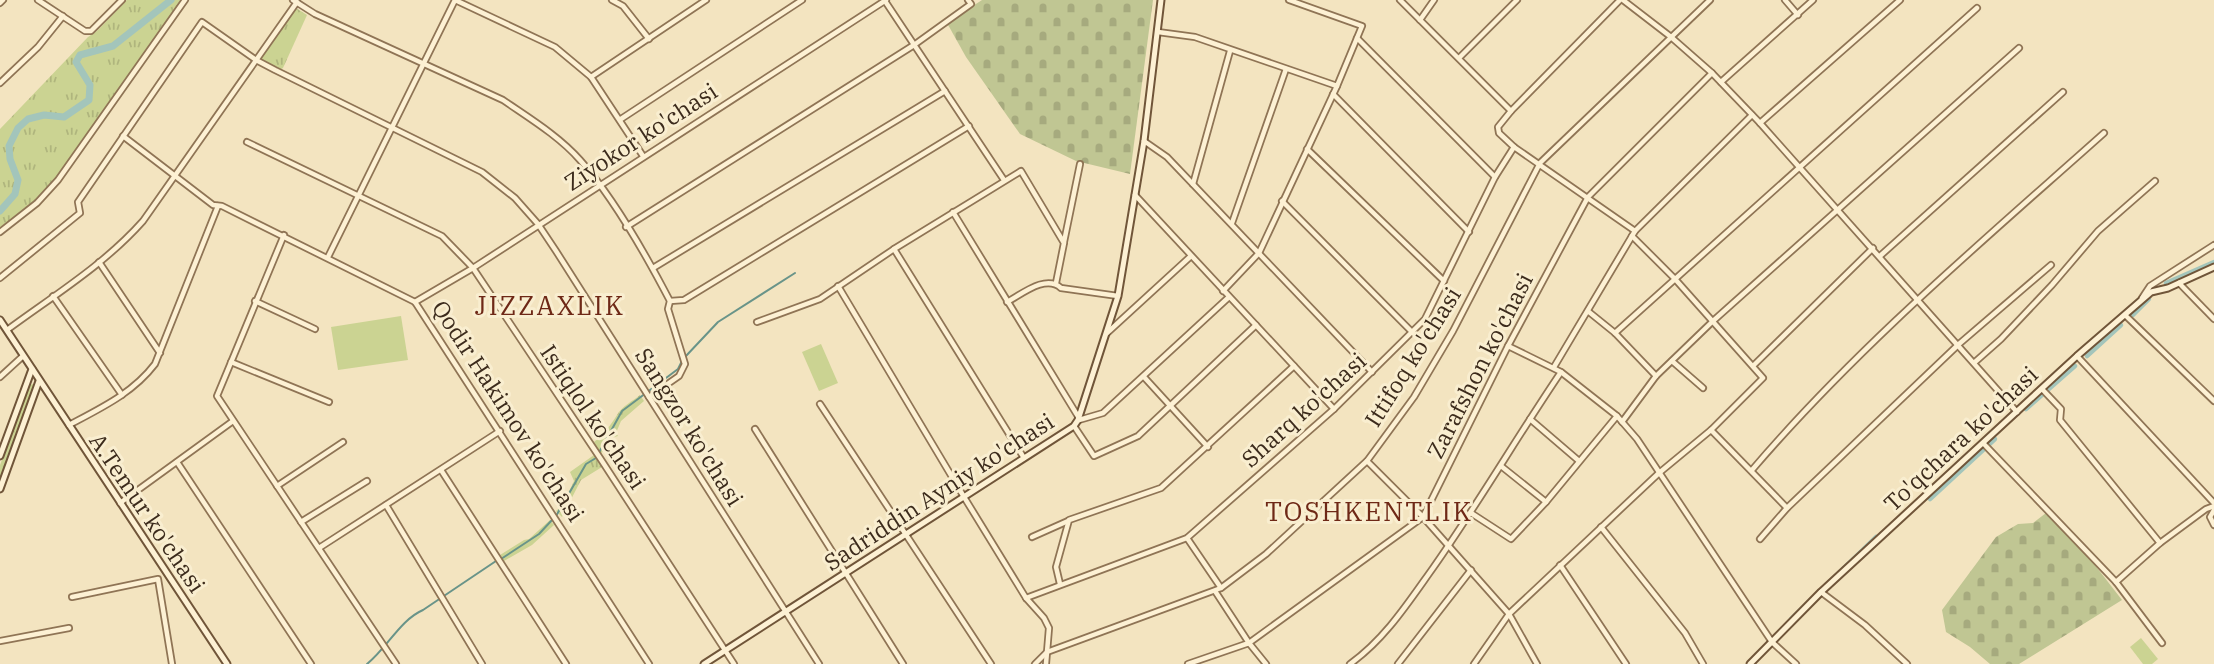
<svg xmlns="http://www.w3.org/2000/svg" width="2214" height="664" font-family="'IBM Plex Serif',serif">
  <defs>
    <pattern id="grass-tufts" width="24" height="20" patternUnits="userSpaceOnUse" patternTransform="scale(1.75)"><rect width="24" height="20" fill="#cbd392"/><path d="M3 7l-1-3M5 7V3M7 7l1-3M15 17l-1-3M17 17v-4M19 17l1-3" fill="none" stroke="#afb57d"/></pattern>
    <pattern id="forest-firs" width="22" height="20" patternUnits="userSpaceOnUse" patternTransform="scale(1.75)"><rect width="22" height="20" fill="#cbd392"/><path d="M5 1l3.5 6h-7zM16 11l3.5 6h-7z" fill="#afb57d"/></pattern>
    <pattern id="cemetery-stones" width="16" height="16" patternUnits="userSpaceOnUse" patternTransform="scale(1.75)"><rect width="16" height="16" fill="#c0c693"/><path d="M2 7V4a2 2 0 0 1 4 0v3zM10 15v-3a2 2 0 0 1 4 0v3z" fill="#a6aa7e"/></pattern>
  </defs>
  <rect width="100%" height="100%" fill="#f3e4c0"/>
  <g fill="url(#grass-tufts)">
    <polygon points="127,0 182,0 55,181 28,208 0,227 0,129 88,37 97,31"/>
    <polygon points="296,8 307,15 283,68 280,70 260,58"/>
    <path d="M640,395L644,401L621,421L616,433L618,436L611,438L606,449L600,454L594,442C605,433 610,426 617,415C622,406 633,401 640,395Z"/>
    <polygon points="594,455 602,467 581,480 562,517 556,511 562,506 574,481 570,472"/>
    <polygon points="550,520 554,525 532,545 504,561 500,555 524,540 529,539"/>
  </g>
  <polygon fill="url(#forest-firs)" points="33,384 35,386 0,479 0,465 30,385"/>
  <g fill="url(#cemetery-stones)">
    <polygon points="982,0 1153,0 1130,174 1076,161 1020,134 966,57 947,23"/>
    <polygon points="2046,513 2084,551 2122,600 2019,664 1990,664 1970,647 1946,632 1942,610 1996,537 2018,524 2033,523"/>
  </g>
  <g fill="#cbd392">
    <polygon points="401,316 408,360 338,370 331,327"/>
    <polygon points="821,344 838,383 819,391 802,352"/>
    <polygon points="2141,638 2158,659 2152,664 2143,664 2130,647"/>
  </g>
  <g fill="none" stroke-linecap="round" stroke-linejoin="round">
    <g stroke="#699489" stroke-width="2">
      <polyline points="685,357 718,322 795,273"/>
      <polyline points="556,516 586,464 596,458 622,411 678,369 682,361"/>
      <polyline points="501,559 539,534 552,520"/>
      <path d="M367,664C387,648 400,620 423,610L496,561"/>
    </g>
    <g stroke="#a3c5bb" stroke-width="4.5">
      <polyline points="2166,283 2214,262"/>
      <polyline points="2133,315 2149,299"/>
      <polyline points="2087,356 2121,325"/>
      <polyline points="2026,409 2075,366"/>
      <polyline points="1930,499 1995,439"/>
      <polyline points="1791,619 1876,537"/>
    </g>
    <polyline stroke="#a3c5bb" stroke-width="7" points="0,211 15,194 18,180 10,159 9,146 18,128 28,119 44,115 64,117 89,100 90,85 76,62 80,55 113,46 171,0"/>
    <defs>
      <g id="street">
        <polyline points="38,0 85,31 91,31 122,0"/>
        <path d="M293,0L315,14L503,100C529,118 559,136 580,160C614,198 646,255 670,301L668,309L685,364L679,376L649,397"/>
        <polyline points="612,0 623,6 649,39"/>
        <polyline points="1400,0 1511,111 1498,127 1499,133 1514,147 1635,231"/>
        <polyline points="1623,0 1671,37 1712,73 1760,123 2017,412"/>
        <polyline points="1785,0 1798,15"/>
        <polyline points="885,1 1004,180"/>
        <polyline points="0,3 3,0"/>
        <polyline points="1420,20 1434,0"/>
        <polyline points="1158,32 1195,37 1337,86"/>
        <polyline points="1357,38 1495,177"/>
        <polyline points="1459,58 1517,0"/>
        <polyline points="591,77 706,0"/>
        <polyline points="1721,82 1813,0"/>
        <polyline points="0,83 38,47 63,16"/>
        <polyline points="1333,94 1469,232"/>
        <polyline points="1511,111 1620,0"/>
        <polyline points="621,119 802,0"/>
        <polyline points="1760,123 1900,0"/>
        <polyline points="123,136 213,205 222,206 415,302 649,664"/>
        <polyline points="1144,141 1167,157 1372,372"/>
        <polyline points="247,142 442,236 473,268 600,458 734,664"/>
        <polyline points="1307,149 1444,281"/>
        <polyline points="1193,184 1230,51"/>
        <polyline points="1135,195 1334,409"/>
        <polyline points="1282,201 1413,333"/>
        <polyline points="953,212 1079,418"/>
        <polyline points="1232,223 1286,69"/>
        <polyline points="626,227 914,45 971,4 968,0"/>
        <polyline points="0,232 37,203 58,180 185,0"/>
        <polyline points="284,235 217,396 396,664"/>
        <polyline points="1064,242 1080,164"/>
        <polyline points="894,249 1024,458"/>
        <polyline points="1880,256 2063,92"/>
        <polyline points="328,257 455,0 555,47 591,77 643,156"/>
        <polyline points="99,262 160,353"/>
        <polyline points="653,268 945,91"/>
        <polyline points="0,278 80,213 78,202 202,22 256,60 275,70 482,172 515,198 538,224 556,251 819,664"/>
        <polyline points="2179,283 2214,319"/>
        <polyline points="838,286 964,497 1026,598 1044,618 1049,628 1046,664"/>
        <polyline points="1223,291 1259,253 1337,86 1362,26 1289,0"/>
        <polyline points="53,296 122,395"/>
        <polyline points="2142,298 2150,286 2214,245"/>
        <polyline points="255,301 315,329"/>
        <polyline points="670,301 684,300 969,126"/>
        <polyline points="415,302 473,268 886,0"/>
        <path d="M1007,302C1022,294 1046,274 1061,288L1118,296"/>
        <polyline points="1589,312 1615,333 1656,376 1713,321 2019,48"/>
        <polyline points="2125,315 2214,401"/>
        <polyline points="757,322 820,299 894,249 1021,171 1064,243 1056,283"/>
        <path d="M7,330C53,296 104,265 143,221L297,2"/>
        <polyline points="1107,333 1191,256"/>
        <polyline points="1615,333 1977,8"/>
        <polyline points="1508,346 1561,372 1617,416 1637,439 1772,642 1796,664"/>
        <polyline points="2077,356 2214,503"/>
        <polyline points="1672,361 1703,388"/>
        <polyline points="231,362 329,402"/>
        <polyline points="1975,362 2001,339 2052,285 2098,231 2155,181"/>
        <polyline points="1753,366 1873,248"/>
        <polyline points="1554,367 1635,231 1752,115"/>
        <polyline points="0,377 23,356"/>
        <polyline points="1144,377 1208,447"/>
        <polyline points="2042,389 2061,409 2060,420 2160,543"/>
        <polyline points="820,404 991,664"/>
        <polyline points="1530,419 1579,461"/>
        <polyline points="1079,420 1103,413 1229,297"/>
        <polyline points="1622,422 1656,376"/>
        <path d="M69,425C101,408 133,393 155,364L218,206"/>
        <polyline points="1074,426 1094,456 1138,436 1256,325"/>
        <polyline points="755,429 903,664"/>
        <polyline points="1711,430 1787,508"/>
        <polyline points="1983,443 2116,582 2162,643"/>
        <polyline points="1367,461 1423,517 1509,614 1537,664"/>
        <polyline points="177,462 311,664"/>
        <polyline points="1501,466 1546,502"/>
        <polyline points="441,470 566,664"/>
        <path d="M1752,470C1858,346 1983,241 2104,133"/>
        <polyline points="277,486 343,442"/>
        <polyline points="120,503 233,421"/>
        <polyline points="386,505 482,664"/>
        <polyline points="2214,510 2210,517 2214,525"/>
        <polyline points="1471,513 1511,539 1546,502 1617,416"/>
        <polyline points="301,522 367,481"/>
        <polyline points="1601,527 1685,633 1703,664"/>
        <polyline points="1032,537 1068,521"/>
        <polyline points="1187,538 1221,588"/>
        <polyline points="1760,539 1787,508 1959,344 2051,265"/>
        <polyline points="319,548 500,431"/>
        <polyline points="1560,565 1626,664"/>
        <polyline points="2116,582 2160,543 2206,509 2214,506"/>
        <polyline points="1060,584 1056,567 1069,520 1161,488 1294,366"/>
        <polyline points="1215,591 1249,643 1266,664"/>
        <polyline points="1821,592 1865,625 1907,664"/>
        <polyline points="72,597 158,579 172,664"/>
        <polyline points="1026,598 1187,538 1334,409 1425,319 1495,177 1514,147"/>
        <polyline points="0,641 69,628"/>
        <polyline points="1035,664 1047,652 1221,588 1266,554 1367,461 1414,397 1453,331 1540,163 1710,0"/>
        <polyline points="1188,664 1249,643 1423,517 1508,346 1588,197 1712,73"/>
        <path d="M1350,664C1385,639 1408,603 1433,568C1478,504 1517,437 1561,372"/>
        <polyline points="1398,664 1471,570"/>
        <polyline points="1474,664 1509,614 1659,473 1711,430 1763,378 1675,279 1632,236"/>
      </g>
      <g id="secondary">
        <polyline points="0,320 227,664"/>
        <polyline points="0,456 32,369"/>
        <polyline points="0,489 39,381"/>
        <polyline points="704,664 1074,426 1078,420 1118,296 1144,141 1161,0"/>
        <polyline points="1750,664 1821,592 2077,356 2151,292 2168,288 2214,267"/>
      </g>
    </defs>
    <use href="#street" stroke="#8f7455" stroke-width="8"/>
    <use href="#secondary" stroke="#705539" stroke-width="9"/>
    <use href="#street" stroke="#fdf1d4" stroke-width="4.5"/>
    <use href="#secondary" stroke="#fdf1d4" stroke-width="5"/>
  </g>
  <g text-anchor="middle" stroke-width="6" stroke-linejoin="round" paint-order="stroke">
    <g font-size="23" fill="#3c2b1c" stroke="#f9eed0">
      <text transform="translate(641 137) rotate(-33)" y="8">Ziyokor ko'chasi</text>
      <text transform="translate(1413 357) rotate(-58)" y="8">Ittifoq ko'chasi</text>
      <text transform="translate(1480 366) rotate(-63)" y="8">Zarafshon ko'chasi</text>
      <text transform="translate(1304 410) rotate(-42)" y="8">Sharq ko'chasi</text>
      <text transform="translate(508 411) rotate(57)" y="8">Qodir Hakimov ko'chasi</text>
      <text transform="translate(593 417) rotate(56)" y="8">Istiqlol ko'chasi</text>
      <text transform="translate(689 427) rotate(58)" y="8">Sangzor ko'chasi</text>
      <text transform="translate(1961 439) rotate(-43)" y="8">To'qchara ko'chasi</text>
      <text transform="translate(939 492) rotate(-33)" y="8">Sadriddin Ayniy ko'chasi</text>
      <text transform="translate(147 513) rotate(56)" y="8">A.Temur ko'chasi</text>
    </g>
    <g font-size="26" letter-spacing="2" fill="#6e2816" stroke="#f9eed0">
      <text x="550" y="315">JIZZAXLIK</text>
      <text x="1369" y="521">TOSHKENTLIK</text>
    </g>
  </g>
</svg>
